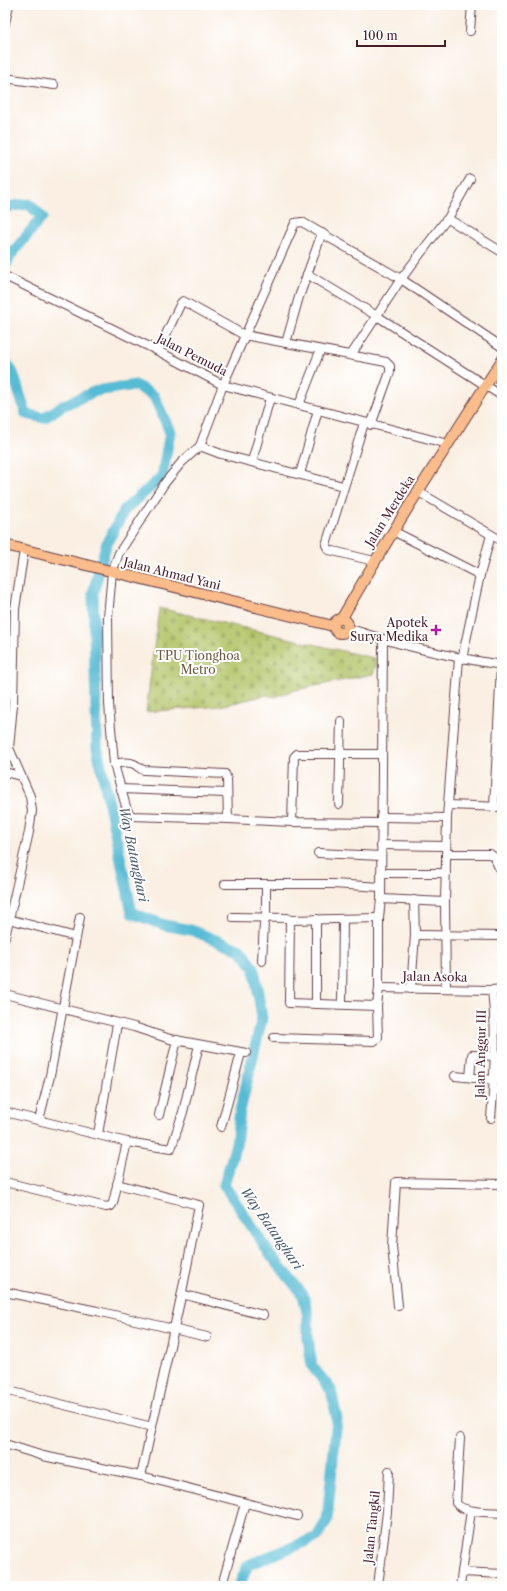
<svg xmlns="http://www.w3.org/2000/svg" width="507" height="1591" font-family="'Libre Caslon Text',serif">
  <defs>
    <pattern id="cemetery-stones" width="16" height="16" patternUnits="userSpaceOnUse"><rect width="16" height="16" fill="#b3c467"/><path d="M2 7V4a2 2 0 0 1 4 0v3zM10 15v-3a2 2 0 0 1 4 0v3z" fill="#9ba85a"/></pattern>
  </defs>
  <rect width="100%" height="100%" fill="#fff"/>
  <filter id="ink" filterUnits="userSpaceOnUse"><feTurbulence type="fractalNoise" baseFrequency=".025" numOctaves="2"/><feDisplacementMap in="SourceGraphic" scale="8" xChannelSelector="R" yChannelSelector="G"/><feConvolveMatrix kernelMatrix="1 2 1 2 8 2 1 2 1" color-interpolation-filters="sRGB"/></filter>
  <filter id="wash" filterUnits="userSpaceOnUse"><feTurbulence type="fractalNoise" baseFrequency=".012" numOctaves="4" result="noise"/><feDisplacementMap in="SourceGraphic" scale="16" xChannelSelector="R" yChannelSelector="G"/><feGaussianBlur stdDeviation="0.9" result="paint"/><feColorMatrix in="noise" values="0 0 0 0 0 0 0 0 0 0 0 0 0 0 0 0 0 1.4 0 .05"/><feComposite in="paint" operator="in"/></filter>
  <g filter="url(#wash)">
    <rect width="100%" height="100%" fill="#faefe2"/>
    <polygon fill="url(#cemetery-stones)" stroke="#7e7249" points="159,608 347,652 378,659 373,674 291,691 275,697 267,695 220,706 146,712"/>
    <g fill="none" stroke-linecap="round" stroke-linejoin="round">
      <g stroke="#56bbd4" stroke-width="11">
        <polyline points="5,207 29,204 42,217 10,256 5,267"/>
        <polyline points="5,360 13,373 26,414 44,418 62,406 96,391 135,385 154,396 170,432 162,477 125,509 106,545 93,593 97,747 132,913 164,925 191,930 241,950 254,968 262,1018 240,1111 236,1144 224,1185 270,1254 303,1295 308,1316 308,1339 312,1366 331,1390 337,1419 327,1520 317,1537 248,1565 239,1586"/>
      </g>
    </g>
  </g>
  <g filter="url(#ink)">
    <g fill="none" stroke-linecap="round" stroke-linejoin="round">
      <defs>
        <g id="minor">
          <polyline points="5,23 9,5"/>
          <polyline points="470,31 472,5"/>
          <polyline points="5,78 54,85"/>
          <polyline points="447,220 470,179"/>
          <polyline points="307,274 377,316 502,396"/>
          <polyline points="5,276 158,351 223,385 448,444"/>
          <polyline points="286,343 299,297 322,233"/>
          <polyline points="158,351 181,303 183,301 244,335 386,362 390,366 390,372 371,425"/>
          <polyline points="351,355 401,279 446,220 450,220 502,252"/>
          <polyline points="299,405 320,351"/>
          <polyline points="364,423 326,545 329,550 374,561"/>
          <polyline points="200,446 221,454 343,486"/>
          <polyline points="252,461 270,398"/>
          <polyline points="300,474 318,410"/>
          <polyline points="417,491 502,541"/>
          <polyline points="393,531 480,575"/>
          <path d="M348,628C398,645 450,657 502,665"/>
          <polyline points="462,659 480,575 491,535"/>
          <path d="M114,764C120,763 128,761 134,764C138,766 139,769 144,770L225,774L227,779L228,819L292,822L381,823"/>
          <polyline points="5,772 20,776"/>
          <polyline points="121,789 226,793"/>
          <polyline points="339,804 341,721"/>
          <polyline points="448,805 502,807"/>
          <polyline points="494,807 501,665"/>
          <polyline points="381,817 447,818"/>
          <polyline points="228,819 131,816 127,810 114,764 109,704 108,617 112,572 119,553 164,484 181,463 200,446 223,385 295,223 302,222 401,279 502,347"/>
          <polyline points="292,822 294,757 297,754 382,754"/>
          <polyline points="381,845 446,846"/>
          <polyline points="318,853 381,856"/>
          <polyline points="446,854 490,854 494,857 502,874"/>
          <polyline points="381,873 446,873"/>
          <polyline points="225,884 333,884 381,887"/>
          <polyline points="381,899 445,902"/>
          <polyline points="233,917 287,918 290,920 379,918"/>
          <polyline points="5,918 76,937"/>
          <polyline points="290,920 289,1003 377,1006"/>
          <polyline points="415,935 502,936"/>
          <polyline points="5,937 29,832 32,811 30,796 9,748 13,705 15,609 24,550"/>
          <polyline points="262,961 264,923 266,918 266,884"/>
          <polyline points="379,988 492,990 502,989"/>
          <polyline points="411,989 415,935 414,900"/>
          <polyline points="446,989 445,902 447,818 459,658"/>
          <polyline points="5,994 134,1027 170,1039 246,1053"/>
          <polyline points="316,1004 316,919"/>
          <polyline points="342,1004 343,919"/>
          <polyline points="274,1038 374,1041 378,1038 377,1006 379,988 379,918 381,899 383,640"/>
          <polyline points="455,1076 494,1080"/>
          <polyline points="470,1077 472,1055 495,1056"/>
          <polyline points="494,1090 502,1090"/>
          <polyline points="5,1112 127,1142 171,1149 183,1112 199,1045"/>
          <polyline points="159,1115 177,1040"/>
          <path d="M491,1118C495,1075 497,1033 492,990"/>
          <polyline points="39,1120 50,1076 80,917"/>
          <polyline points="221,1127 241,1053"/>
          <polyline points="98,1134 117,1024"/>
          <polyline points="5,1182 106,1207 111,1206 113,1203 127,1142"/>
          <polyline points="117,1184 199,1205 181,1297"/>
          <polyline points="5,1292 97,1311 207,1337"/>
          <polyline points="398,1306 392,1246 396,1182 502,1184"/>
          <polyline points="5,1390 152,1427"/>
          <path d="M460,1438L456,1503C462,1513 490,1512 502,1513"/>
          <polyline points="5,1444 43,1456 141,1476 297,1516"/>
          <polyline points="141,1476 181,1297 185,1295 263,1315"/>
          <polyline points="462,1572 502,1574"/>
          <polyline points="224,1578 245,1503"/>
          <polyline points="378,1586 387,1512 389,1471"/>
          <polyline points="460,1586 471,1511"/>
        </g>
        <g id="major">
          <polyline points="5,545 333,626"/>
          <path d="M342,618C392,530 447,446 502,360"/>
          <circle cx="341" cy="626" r="7"/>
        </g>
      </defs>
      <use href="#minor" stroke="#643e46" stroke-width="10"/>
      <use href="#major" stroke="#643e46" stroke-width="12"/>
      <use href="#minor" stroke="#fff" stroke-width="8"/>
      <use href="#major" stroke="#fabc8b" stroke-width="10"/>
    </g>
  </g>
  <path fill="#b5179e" stroke="#fff" stroke-width="1.5" d="M434 624h4v4h4v4h-4v4h-4v-4h-4v-4h4z"/>
  <g text-anchor="middle" stroke-width="4" stroke-linejoin="round" paint-order="stroke">
    <g font-size="12" fill="#4a1f2b" stroke="#fff">
      <text transform="translate(192 355) rotate(27)" y="4">Jalan Pemuda</text>
      <text transform="translate(390 511) rotate(-58)" y="4">Jalan Merdeka</text>
      <text transform="translate(172 574) rotate(14)" y="4">Jalan Ahmad Yani</text>
      <text transform="translate(435 977) rotate(1)" y="4">Jalan Asoka</text>
      <text transform="translate(481 1054) rotate(-89)" y="4">Jalan Anggur III</text>
      <text transform="translate(372 1527) rotate(-84)" y="4">Jalan Tangkil</text>
    </g>
    <g font-size="12" fill="#4a1f2b" stroke="#fff" text-anchor="end">
      <text x="428" y="627">Apotek<tspan x="428" dy="14">Surya Medika</tspan></text>
    </g>
    <g font-size="12" fill="#6f5940" stroke="#fff">
      <text x="198" y="660">TPU Tionghoa<tspan x="198" dy="14">Metro</tspan></text>
    </g>
    <g font-size="13" font-style="italic" fill="#4f5d6f" stroke="#fff">
      <text transform="translate(134 854) rotate(78)" y="5">Way Batanghari</text>
      <text transform="translate(272 1228) rotate(55)" y="5">Way Batanghari</text>
    </g>
  </g>
  <rect width="507" height="1591" fill="none" stroke="#fff" stroke-width="20"/>
  <path d="M357 40v6h88v-6" fill="none" stroke="#4a1f2b" stroke-width="2"/>
  <text x="363" y="40" font-size="12" fill="#4a1f2b" stroke="#ffffff" stroke-width="3" paint-order="stroke">100 m</text>
</svg>
